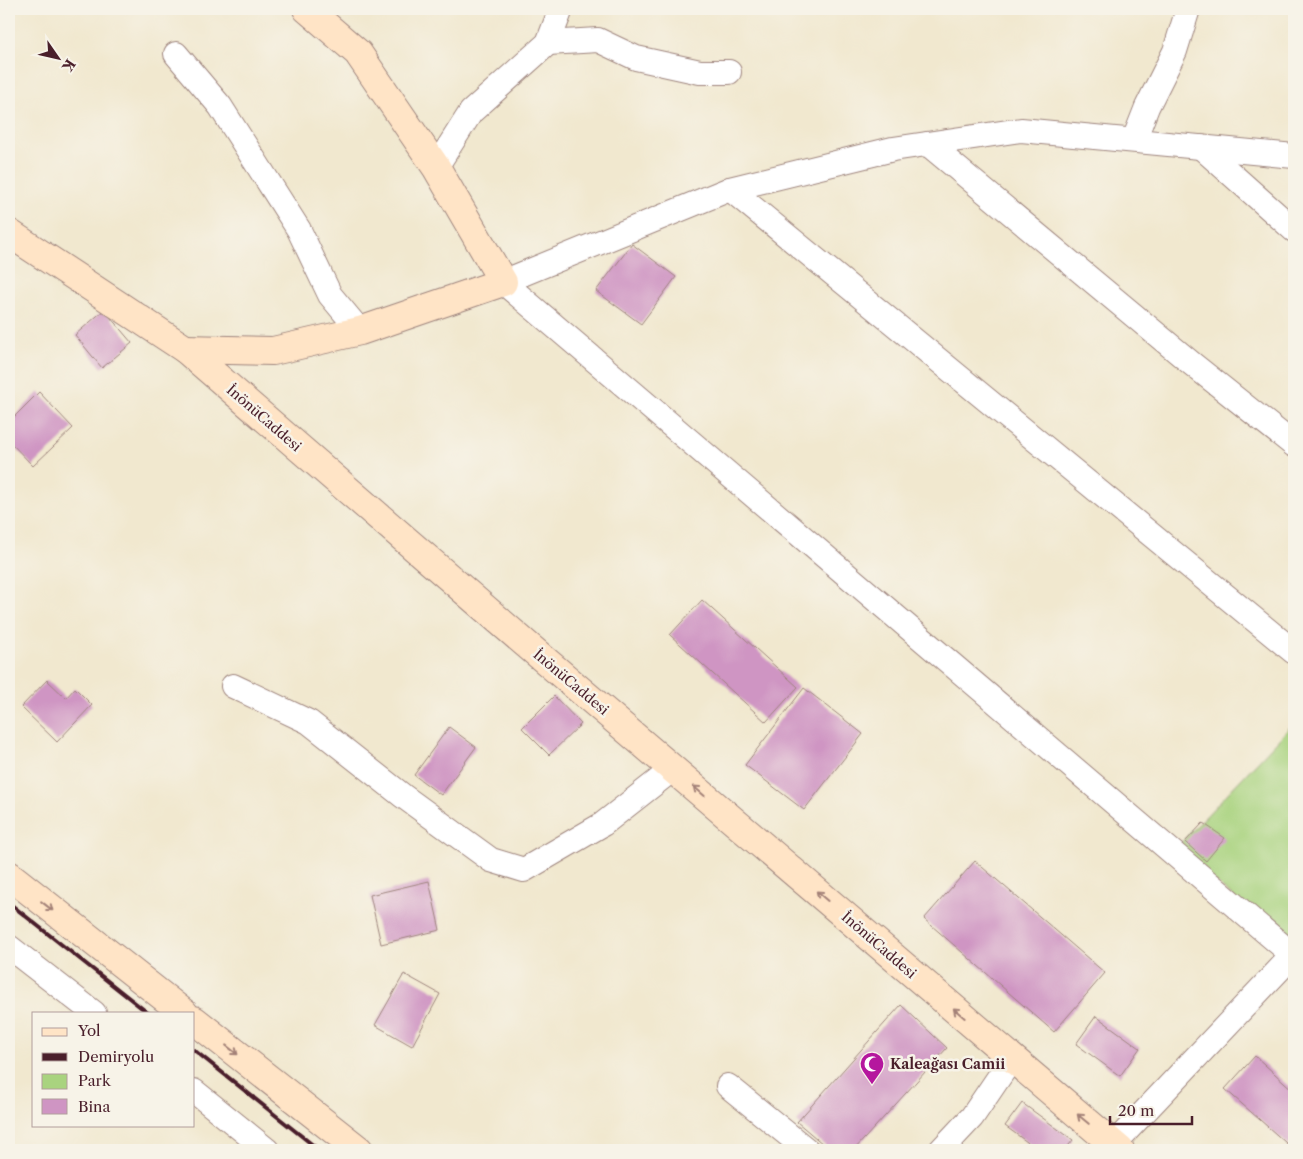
<svg xmlns="http://www.w3.org/2000/svg" width="1303" height="1159" font-family="'Libre Caslon Text',serif">
  <rect width="100%" height="100%" fill="#f7f3e8"/>
  <filter id="ink" filterUnits="userSpaceOnUse"><feTurbulence type="fractalNoise" baseFrequency=".02" numOctaves="2"/><feDisplacementMap in="SourceGraphic" scale="10" xChannelSelector="R" yChannelSelector="G"/><feConvolveMatrix kernelMatrix="1 2 1 2 8 2 1 2 1" color-interpolation-filters="sRGB"/></filter>
  <filter id="wash" filterUnits="userSpaceOnUse"><feTurbulence type="fractalNoise" baseFrequency=".0096" numOctaves="4" result="noise"/><feDisplacementMap in="SourceGraphic" scale="20" xChannelSelector="R" yChannelSelector="G"/><feGaussianBlur stdDeviation="1.12" result="paint"/><feColorMatrix in="noise" values="0 0 0 0 0 0 0 0 0 0 0 0 0 0 0 0 0 1.4 0 .05"/><feComposite in="paint" operator="in"/></filter>
  <g filter="url(#wash)">
    <rect width="100%" height="100%" fill="#f1e8cf"/>
    <polygon fill="#a9d37f" stroke="#7a7955" points="1294,723 1294,935 1288,942 1175,849"/>
    <g id="blocks">
      <g fill="#cf95c3">
        <polygon points="632,244 676,277 641,324 596,291"/>
        <polygon points="104,310 132,343 102,368 75,335"/>
        <polygon points="39,392 73,428 33,466 9,441 9,422"/>
        <polygon points="702,600 798,687 766,722 670,635"/>
        <polygon points="47,680 66,698 75,688 92,705 57,742 21,707"/>
        <polygon points="804,688 863,734 804,810 745,765"/>
        <polygon points="554,696 581,724 549,755 522,728"/>
        <polygon points="449,727 476,747 441,795 414,775"/>
        <polygon points="1203,823 1225,838 1206,861 1185,842"/>
        <polygon points="975,861 1105,973 1054,1032 924,919"/>
        <polygon points="429,881 440,930 381,944 370,895"/>
        <polygon points="404,974 440,994 412,1046 375,1025"/>
        <polygon points="901,1005 947,1048 854,1150 830,1150 797,1122"/>
        <polygon points="1096,1016 1140,1048 1120,1076 1076,1044"/>
        <polygon points="1255,1056 1294,1091 1294,1150 1225,1089"/>
        <polygon points="1022,1103 1073,1140 1065,1150 1038,1150 1005,1126"/>
      </g>
    </g>
  </g>
  <g filter="url(#ink)">
    <use href="#blocks" fill-opacity="0" stroke="#9e847d" stroke-width="1"/>
    <g fill="none" stroke-linecap="round" stroke-linejoin="round">
      <defs>
        <g id="street">
          <polyline points="548,43 598,40 636,58 700,72 729,72"/>
          <polyline points="176,54 220,106 299,230 330,295 360,331"/>
          <polyline points="1134,140 1147,107 1175,51 1188,9"/>
          <polyline points="928,144 1191,363 1294,445"/>
          <polyline points="1201,147 1294,230"/>
          <polyline points="1294,156 1021,130 893,149 730,189 503,282 1294,956"/>
          <polyline points="436,167 471,112 548,43 561,9"/>
          <polyline points="730,189 1294,652"/>
          <polyline points="233,686 309,722 403,796 491,860 524,870 603,824 673,769"/>
          <polyline points="9,947 94,1013"/>
          <polyline points="728,1086 807,1150"/>
          <polyline points="194,1091 267,1150"/>
          <polyline points="1113,1145 1294,954"/>
          <polyline points="941,1150 972,1117 1012,1058"/>
        </g>
        <g id="secondary">
          <polyline points="9,233 185,349 526,644 1120,1150"/>
          <polyline points="185,349 273,351 360,331 503,282 436,167 358,53 307,9"/>
          <polyline points="9,875 184,1013"/>
          <polyline points="194,1020 359,1150"/>
        </g>
      </defs>
      <use href="#street" stroke="#9e847d" stroke-width="26"/>
      <use href="#secondary" stroke="#9e847d" stroke-width="30"/>
      <use href="#street" stroke="#fff" stroke-width="24"/>
      <use href="#secondary" stroke="#ffe4c6" stroke-width="28"/>
      <g stroke="#4a1f2b" stroke-width="4">
        <polyline points="9,903 148,1013"/>
        <polyline points="194,1050 319,1150"/>
      </g>
    </g>
    <defs><path id="oneway-shaft" d="M-6 0H5M1.5-3L5.5 0L1.5 3" fill="none" stroke-width="1.6" stroke-linecap="round" stroke-linejoin="round" transform="scale(1.25)"/></defs>
    <g stroke="#a48278">
      <use href="#oneway-shaft" transform="translate(699 791) rotate(-139)"/>
      <use href="#oneway-shaft" transform="translate(822 896) rotate(-139)"/>
      <use href="#oneway-shaft" transform="translate(47 906) rotate(38)"/>
      <use href="#oneway-shaft" transform="translate(959 1013) rotate(-139)"/>
      <use href="#oneway-shaft" transform="translate(232 1050) rotate(38)"/>
      <use href="#oneway-shaft" transform="translate(1083 1119) rotate(-140)"/>
    </g>
  </g>
  <defs>
    <symbol id="mosque-pin" viewBox="-11 -11 22 30"><path d="M0 17L-7.5 6A9.5 9.5 0 1 1 7.5 6Z" fill="#b5179e" stroke="#f7f3e8"/><path d="M3.5-4.9A6 6 0 1 0 3.5 4.9A5 5 0 1 1 3.5-4.9Z" fill="#fff"/></symbol>
  </defs>
  <g fill-rule="evenodd">
    <use href="#mosque-pin" x="858" y="1050" width="28" height="38"/>
  </g>
  <g text-anchor="middle" stroke-width="5" stroke-linejoin="round" paint-order="stroke">
    <g font-size="14" fill="#4a1f2b" stroke="#f7f3e8">
      <text transform="translate(264 418) rotate(41)" y="5">İnönüCaddesi</text>
      <text transform="translate(571 682) rotate(40)" y="5">İnönüCaddesi</text>
      <text transform="translate(879 945) rotate(41)" y="5">İnönüCaddesi</text>
    </g>
    <g font-size="14" font-weight="bold" fill="#4a1f2b" stroke="#f7f3e8" text-anchor="start">
      <text x="890" y="1069">Kaleağası Camii</text>
    </g>
  </g>
  <rect width="1303" height="1159" fill="none" stroke="#f7f3e8" stroke-width="30"/>
  <rect x="32" y="1012" width="162" height="115" fill="#f7f3e8" stroke="#b29e9c"/>
  <rect x="42" y="1028" width="25" height="8" fill="#ffe4c6" stroke="#b29e9c"/>
  <text x="78" y="1036" font-size="15" fill="#4a1f2b">Yol</text>
  <rect x="42" y="1053" width="25" height="8" fill="#4a1f2b" stroke="#b29e9c"/>
  <text x="78" y="1062" font-size="15" fill="#4a1f2b">Demiryolu</text>
  <rect x="42" y="1074" width="25" height="15" fill="#a9d37f" stroke="#b29e9c"/>
  <text x="78" y="1086" font-size="15" fill="#4a1f2b">Park</text>
  <rect x="42" y="1099" width="25" height="15" fill="#cf95c3" stroke="#b29e9c"/>
  <text x="78" y="1112" font-size="15" fill="#4a1f2b">Bina</text>
  <g transform="translate(58 58) rotate(124)" stroke="#f7f3e8" stroke-width="4" paint-order="stroke">
  <path d="M0-4L9 19L0 12L-9 19Z" fill="#4a1f2b"/>
  <text y="-8" font-size="14" font-weight="bold" text-anchor="middle" fill="#4a1f2b">K</text>
  </g>
  <path d="M1110 1116v8h82v-8" fill="none" stroke="#4a1f2b" stroke-width="2.5"/>
  <text x="1118" y="1116" font-size="15" fill="#4a1f2b" stroke="#f7f3e8" stroke-width="4" paint-order="stroke">20 m</text>
</svg>
